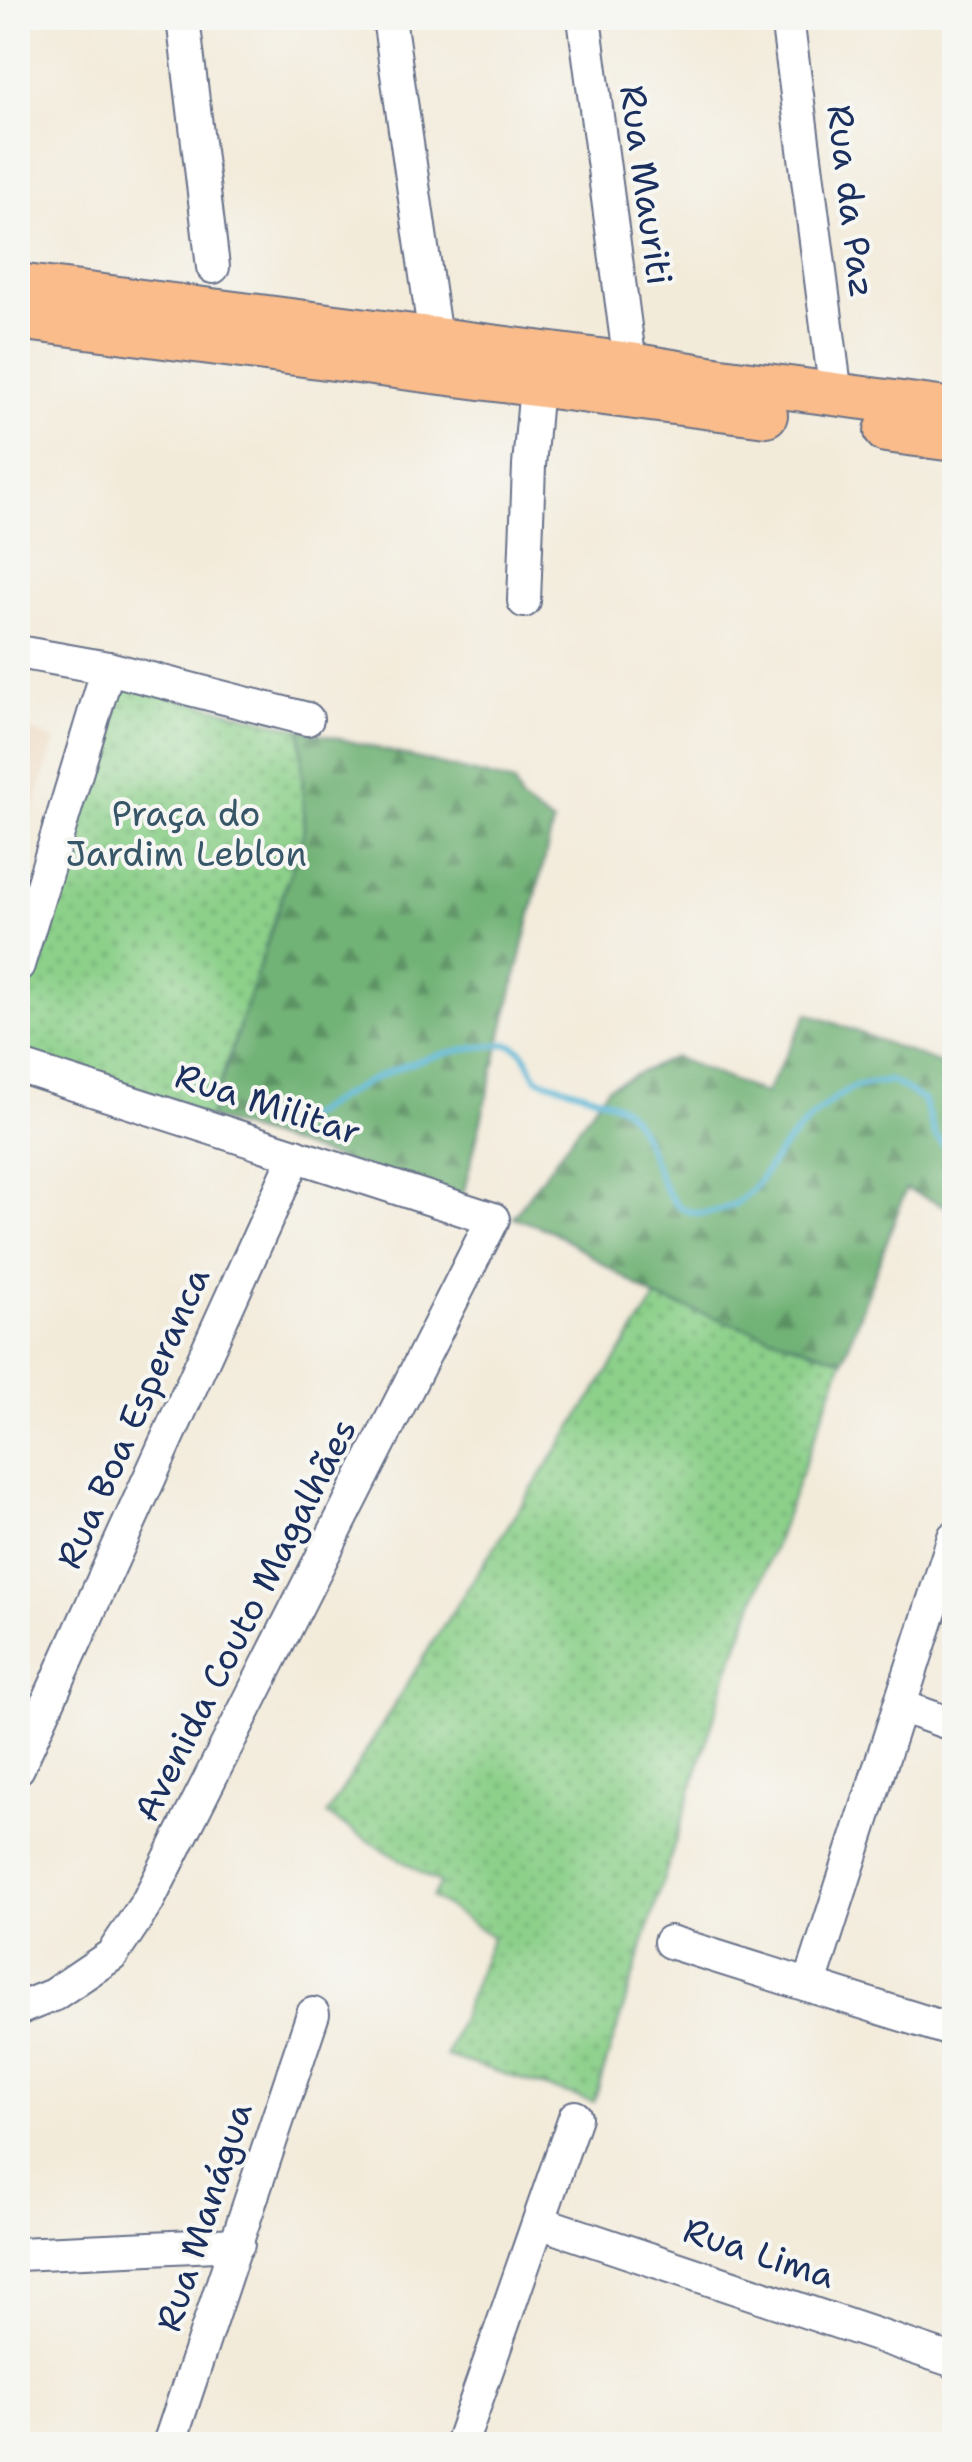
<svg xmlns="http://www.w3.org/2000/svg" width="972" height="2462" font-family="'Shantell Sans',sans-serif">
  <defs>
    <pattern id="grass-dots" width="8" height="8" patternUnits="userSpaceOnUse" patternTransform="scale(2.5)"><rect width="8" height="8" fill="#8cd08a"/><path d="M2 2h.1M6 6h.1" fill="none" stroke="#72a974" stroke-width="1.8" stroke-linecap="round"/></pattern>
    <pattern id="forest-firs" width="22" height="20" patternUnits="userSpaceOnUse" patternTransform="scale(2.5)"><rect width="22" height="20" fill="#71b276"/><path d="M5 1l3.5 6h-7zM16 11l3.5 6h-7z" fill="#5c9164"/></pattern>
  </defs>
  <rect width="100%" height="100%" fill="#f6f6f2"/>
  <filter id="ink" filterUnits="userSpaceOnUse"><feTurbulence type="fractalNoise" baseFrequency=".01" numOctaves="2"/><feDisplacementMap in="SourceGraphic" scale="20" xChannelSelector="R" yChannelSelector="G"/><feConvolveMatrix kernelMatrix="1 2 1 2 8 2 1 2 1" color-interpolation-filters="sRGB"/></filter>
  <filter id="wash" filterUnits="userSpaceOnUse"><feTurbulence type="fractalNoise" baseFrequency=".0048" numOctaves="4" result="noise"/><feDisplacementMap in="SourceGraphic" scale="40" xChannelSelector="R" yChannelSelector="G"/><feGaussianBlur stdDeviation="2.25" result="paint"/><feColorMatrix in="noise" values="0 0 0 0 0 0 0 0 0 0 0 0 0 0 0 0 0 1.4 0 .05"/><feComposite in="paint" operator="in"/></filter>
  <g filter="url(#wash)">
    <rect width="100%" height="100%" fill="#f3ebda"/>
    <polygon fill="#eed6bb" points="18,724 56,741 18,854"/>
    <g fill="url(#grass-dots)" stroke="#548074" stroke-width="2.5">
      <polygon points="113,682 301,729 304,831 209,1118 18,1057 18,1022"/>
      <polygon points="656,1298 843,1360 729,1669 594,2102 446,2056 492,1937 432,1897 440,1884 327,1815 436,1637"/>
    </g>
    <g fill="url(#forest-firs)" stroke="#46706a" stroke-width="2.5">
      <polygon points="301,729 514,783 521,801 553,824 462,1199 209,1118 304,831"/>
      <polygon points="808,1013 954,1069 954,1210 906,1189 843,1360 656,1298 552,1231 513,1217 608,1087 674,1057 765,1094"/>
    </g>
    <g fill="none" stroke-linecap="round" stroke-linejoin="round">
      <path stroke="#57b5d5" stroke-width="6" d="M300,1122C369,1076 422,1051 507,1044C527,1048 527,1062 537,1078C557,1086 610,1098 623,1108C664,1142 651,1239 728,1207C753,1197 763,1173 779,1153C794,1133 831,1097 853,1088C864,1083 879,1083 891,1081L923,1100L935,1135L954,1159"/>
    </g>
  </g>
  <g filter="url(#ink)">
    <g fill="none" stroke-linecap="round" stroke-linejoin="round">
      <defs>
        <g id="minor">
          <polyline points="183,18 213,267"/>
          <polyline points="389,18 435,338"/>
          <polyline points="584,18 630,364"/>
          <polyline points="787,18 836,395"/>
          <polyline points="524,601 529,466 536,385"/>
          <polyline points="18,652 108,668 307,719"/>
          <polyline points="18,965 108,668"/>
          <polyline points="18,1066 493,1219 148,1901 112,1955 53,1995 18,2009"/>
          <polyline points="900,1706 954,1725"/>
          <polyline points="18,1768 296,1155"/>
          <polyline points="670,1942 954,2031"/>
          <polyline points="810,1984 954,1537"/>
          <polyline points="539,2222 954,2361"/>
          <polyline points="18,2254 238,2244"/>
          <polyline points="169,2444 313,2014"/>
          <polyline points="461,2444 575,2117"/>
        </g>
        <g id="major">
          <polyline points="18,285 630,364 721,379 954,410"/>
          <polyline points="18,318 766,415"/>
          <polyline points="886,431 954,440"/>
        </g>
      </defs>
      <use href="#minor" stroke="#677189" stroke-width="36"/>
      <use href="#major" stroke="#677189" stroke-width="46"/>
      <use href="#minor" stroke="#fff" stroke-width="32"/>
      <use href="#major" stroke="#f9bc8a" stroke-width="42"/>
    </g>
  </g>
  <g text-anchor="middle" stroke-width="8" stroke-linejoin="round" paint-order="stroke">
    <g font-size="35" fill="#1b2f5e" stroke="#f6f6f2">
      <text transform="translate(646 185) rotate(82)" y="12">Rua Mauriti</text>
      <text transform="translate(851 201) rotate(83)" y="12">Rua da Paz</text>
      <text transform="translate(268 1104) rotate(18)" y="12">Rua Militar</text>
      <text transform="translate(133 1418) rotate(-66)" y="12">Rua Boa Esperanca</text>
      <text transform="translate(245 1620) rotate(-63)" y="12">Avenida Couto Magalhães</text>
      <text transform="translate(204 2217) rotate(-72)" y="12">Rua Manágua</text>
      <text transform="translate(759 2253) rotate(18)" y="12">Rua Lima</text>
    </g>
    <g font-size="35" fill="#375769" stroke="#f6f6f2">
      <text x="186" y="826">Praça do<tspan x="186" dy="40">Jardim Leblon</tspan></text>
    </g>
  </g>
  <rect width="972" height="2462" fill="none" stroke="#f6f6f2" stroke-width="60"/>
</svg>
